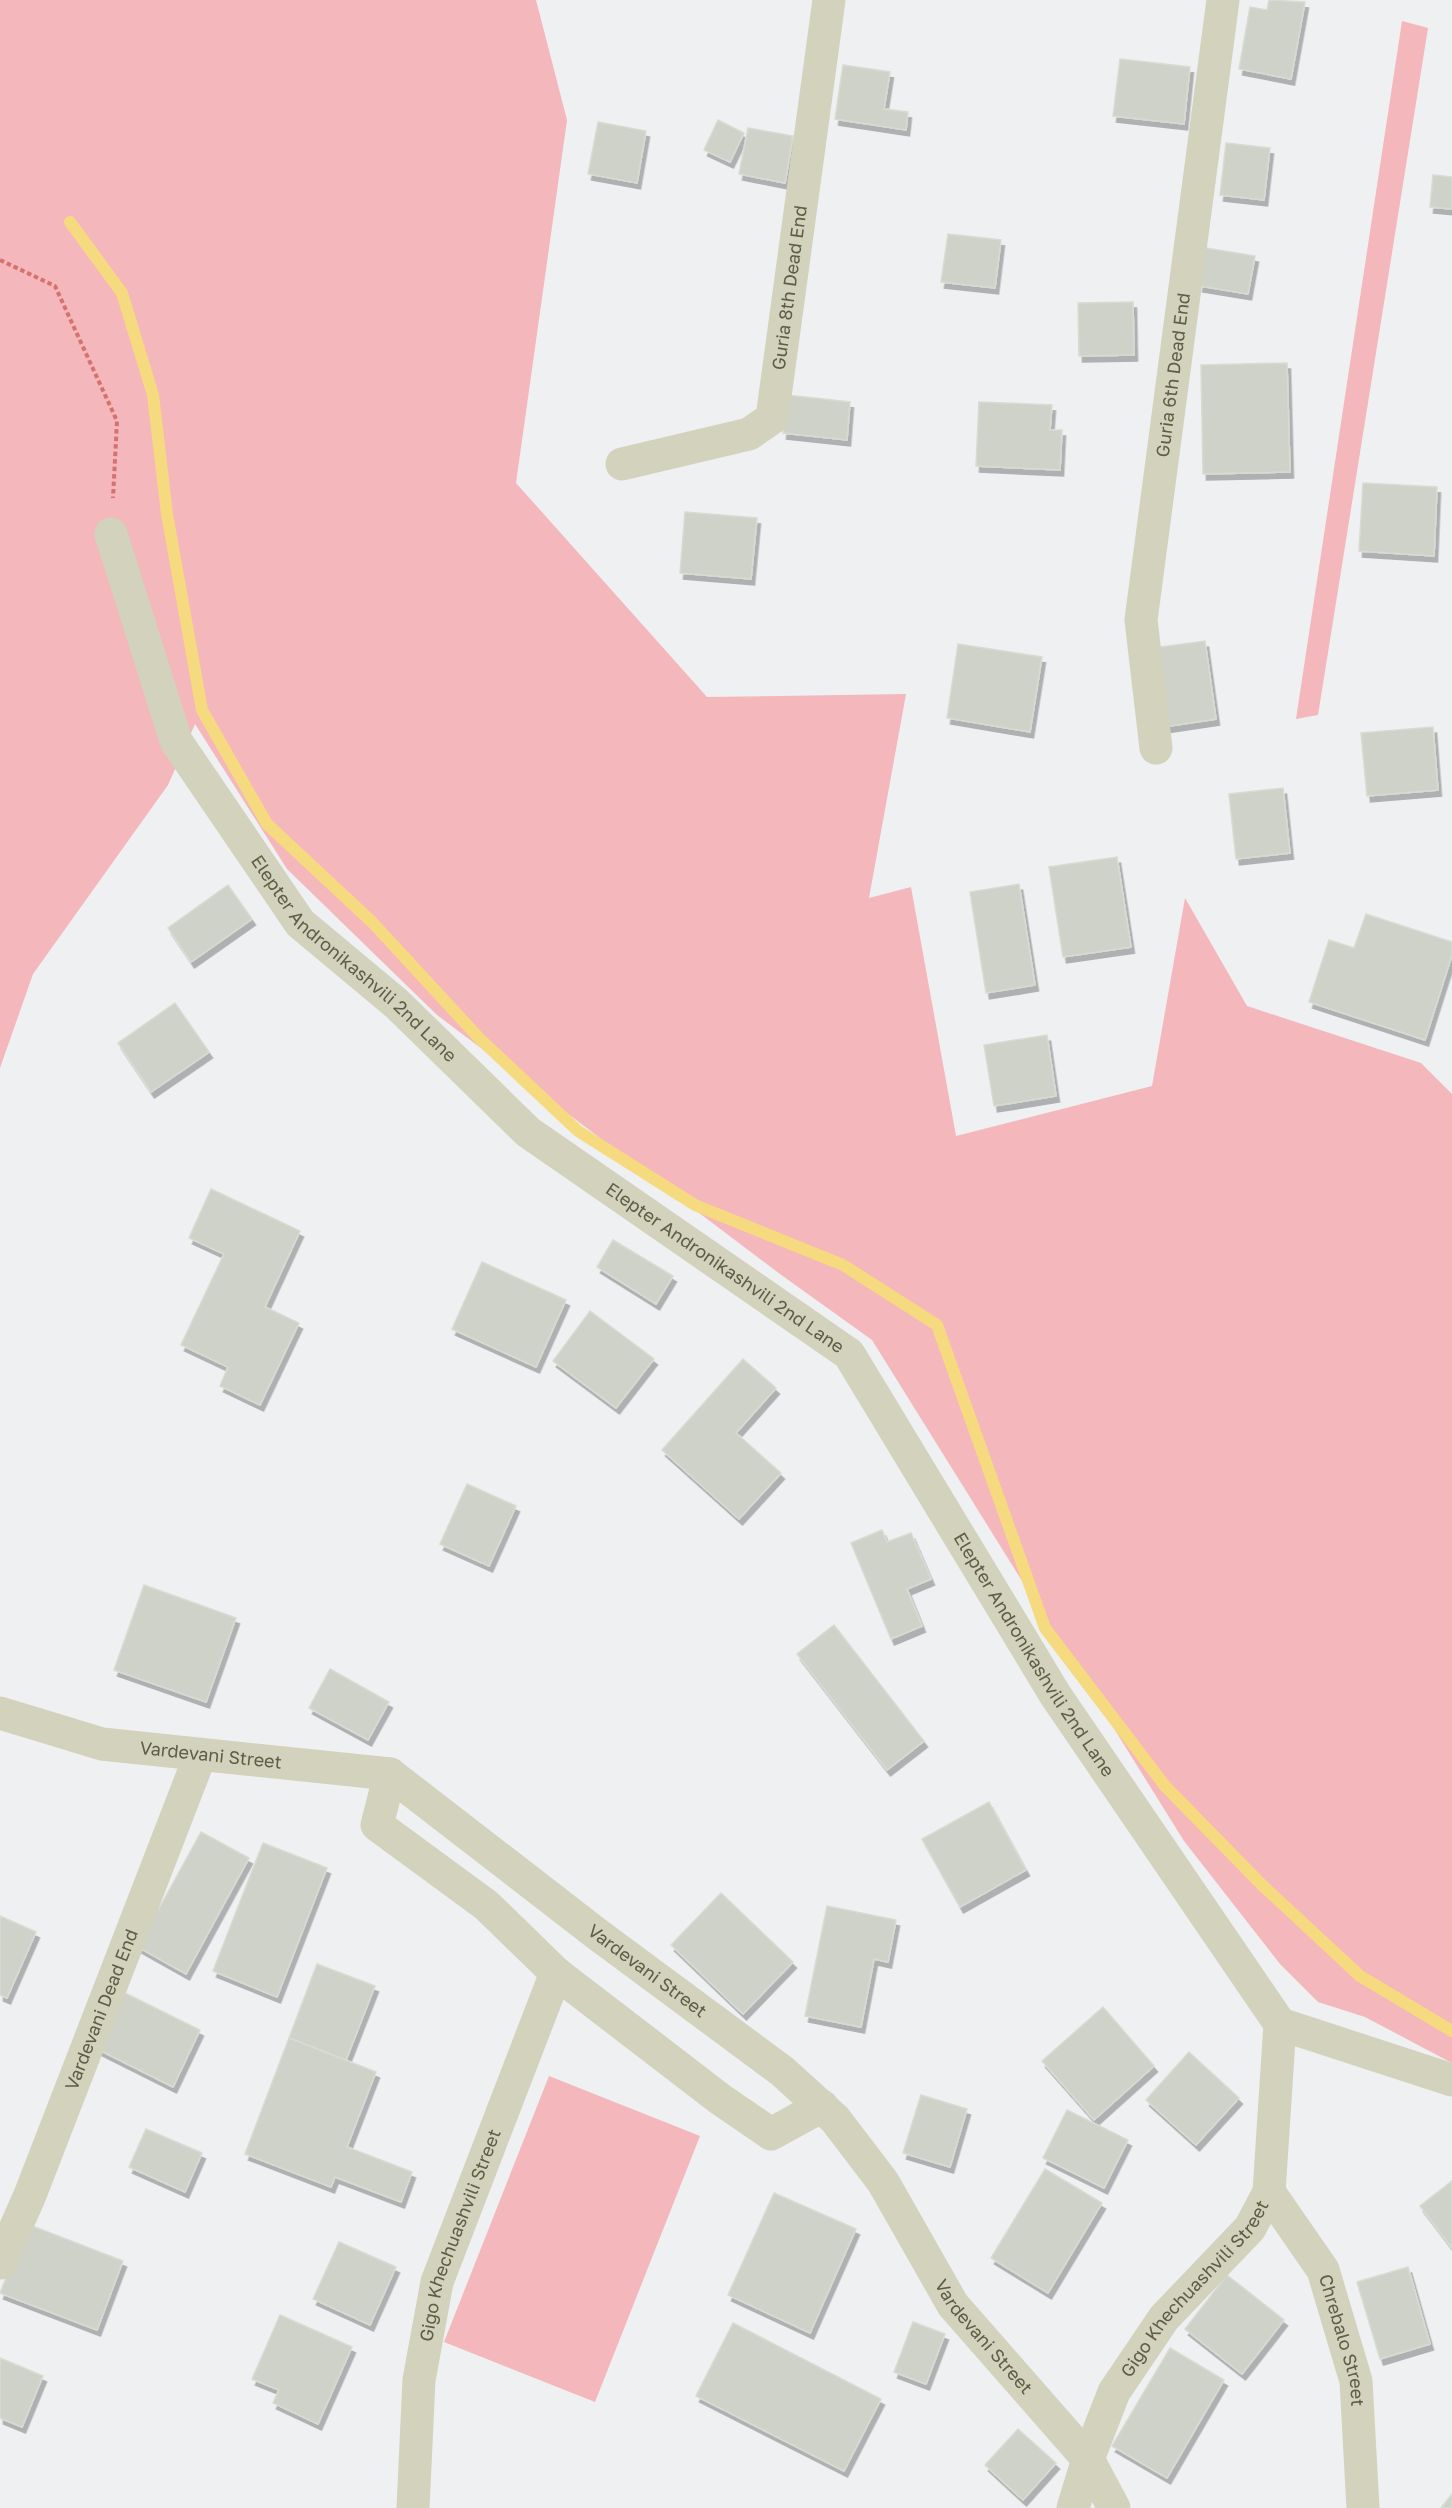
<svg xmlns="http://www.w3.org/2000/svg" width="1452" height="2508" font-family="'Golos Text',sans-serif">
  <defs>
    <filter id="shadow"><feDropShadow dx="3.5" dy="6" stdDeviation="0" flood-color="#0004"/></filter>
  </defs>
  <rect width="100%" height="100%" fill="#eef0f1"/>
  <g fill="#f4b7bb">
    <polygon points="0,0 536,0 567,120 516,483 707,697 906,694 869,898 911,887 956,1136 1152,1086 1185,898 1247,1006 1421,1063 1452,1094 1452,2063 1365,2017 1318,2002 1280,1964 1184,1841 872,1340 780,1274 437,1015 287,869 195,724 168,785 33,974 0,1068"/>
    <polygon points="1402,21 1428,28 1318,715 1296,719"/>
    <polygon points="549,2076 700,2136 595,2402 444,2342"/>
  </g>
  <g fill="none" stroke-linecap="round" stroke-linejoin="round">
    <polyline stroke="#f6da7f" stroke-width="12" points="70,222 122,293 153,395 167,514 202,710 267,824 373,923 479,1038 578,1131 695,1205 843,1265 937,1325 1045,1628 1165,1786 1262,1885 1360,1976 1452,2031"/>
  </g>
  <g fill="#cfd2c8" stroke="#d9dbd2" stroke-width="1.5" filter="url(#shadow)">
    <polygon points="1269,0 1305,2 1291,79 1239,69 1250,7 1267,10"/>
    <polygon points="1120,59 1190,67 1184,124 1113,116"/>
    <polygon points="843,65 890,72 884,109 908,112 906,130 835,119"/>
    <polygon points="718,120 744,133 730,162 704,150"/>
    <polygon points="598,122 646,131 637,183 588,174"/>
    <polygon points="748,128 793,136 785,183 739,174"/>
    <polygon points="1226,143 1270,148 1264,200 1220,195"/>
    <polygon points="1433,175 1452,177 1452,209 1430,207"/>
    <polygon points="948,234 1001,240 995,288 941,282"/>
    <polygon points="1206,248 1255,256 1248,294 1199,286"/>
    <polygon points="1133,302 1134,355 1079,356 1078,303"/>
    <polygon points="1287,363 1290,472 1203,474 1201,365"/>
    <polygon points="787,395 850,402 847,440 783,433"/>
    <polygon points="979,402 1052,405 1050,430 1062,430 1060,470 976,466"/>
    <polygon points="1363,483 1437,487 1434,556 1359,551"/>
    <polygon points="685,512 757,518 751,579 680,573"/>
    <polygon points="1205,641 1216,719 1157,728 1146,649"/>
    <polygon points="958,644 1042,657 1030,732 947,718"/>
    <polygon points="1433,727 1438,790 1367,796 1361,733"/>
    <polygon points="1283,788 1290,853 1236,859 1229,794"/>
    <polygon points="1117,857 1131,947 1063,957 1049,867"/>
    <polygon points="1019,884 1035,985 986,993 970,892"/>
    <polygon points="228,885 252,919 191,962 168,928"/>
    <polygon points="1366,914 1452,942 1452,955 1425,1040 1309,1002 1329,940 1354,948"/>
    <polygon points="175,1003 209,1052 151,1092 118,1043"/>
    <polygon points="1047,1035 1056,1096 994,1106 984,1045"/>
    <polygon points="211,1189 300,1231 265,1307 299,1323 260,1405 220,1386 228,1367 181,1345 224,1254 189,1238"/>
    <polygon points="613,1240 673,1276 656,1304 597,1267"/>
    <polygon points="482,1262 566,1300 536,1367 452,1329"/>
    <polygon points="590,1311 654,1359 616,1408 553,1361"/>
    <polygon points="743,1359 776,1388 736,1433 781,1473 739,1519 662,1450"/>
    <polygon points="467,1484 516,1506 489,1566 440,1544"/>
    <polygon points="882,1530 887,1542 911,1533 931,1579 907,1589 922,1626 891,1639 851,1543"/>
    <polygon points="144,1585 236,1618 206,1702 114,1670"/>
    <polygon points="834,1625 924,1741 887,1770 797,1654"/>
    <polygon points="330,1669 389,1702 368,1740 309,1708"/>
    <polygon points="989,1802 1026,1870 960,1907 922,1839"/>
    <polygon points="201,1832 249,1858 186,1974 138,1947"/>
    <polygon points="263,1843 327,1868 277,1997 213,1971"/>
    <polygon points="721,1893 793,1962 743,2014 671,1945"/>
    <polygon points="827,1906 896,1920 888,1962 874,1959 861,2027 805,2016"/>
    <polygon points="0,1916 36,1932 7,1998 0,1995"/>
    <polygon points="317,1964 375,1986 346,2060 289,2038"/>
    <polygon points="125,1993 200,2030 173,2087 97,2049"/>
    <polygon points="1103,2007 1154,2066 1094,2120 1042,2061"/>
    <polygon points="289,2038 376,2072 347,2147 412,2172 401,2202 335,2177 331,2187 245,2154"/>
    <polygon points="1189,2052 1239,2098 1196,2145 1146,2100"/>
    <polygon points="921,2095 967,2109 950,2167 903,2153"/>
    <polygon points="1067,2110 1128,2140 1104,2188 1043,2158"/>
    <polygon points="146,2129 202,2153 185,2192 129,2167"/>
    <polygon points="1045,2169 1102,2203 1048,2293 991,2258"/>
    <polygon points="1452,2181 1452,2248 1420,2206"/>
    <polygon points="774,2193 856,2229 810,2333 728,2295"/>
    <polygon points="27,2224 123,2261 97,2330 0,2293"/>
    <polygon points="339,2242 396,2267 370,2325 313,2299"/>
    <polygon points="1408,2267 1430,2344 1380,2359 1357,2282"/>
    <polygon points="1227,2275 1284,2320 1242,2374 1185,2329"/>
    <polygon points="280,2315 352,2347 318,2424 273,2403 279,2390 252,2379"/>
    <polygon points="913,2322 945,2334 926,2384 894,2372"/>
    <polygon points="733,2323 881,2399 844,2471 696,2396"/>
    <polygon points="1170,2348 1224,2380 1167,2478 1112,2446"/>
    <polygon points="0,2358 43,2376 22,2427 0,2418"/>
    <polygon points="1018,2429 1056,2463 1023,2500 985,2465"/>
    <polygon points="1452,2494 1452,2508 1441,2508"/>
  </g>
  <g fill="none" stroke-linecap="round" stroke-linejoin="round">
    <polyline stroke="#d6726b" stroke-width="4" stroke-dasharray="4.5 3" stroke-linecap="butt" points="0,260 55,286 117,421 113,498"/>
    <g stroke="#d2d2bd" stroke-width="33">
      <path id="s1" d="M622,464L749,434L772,418L829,0"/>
      <path id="s2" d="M111,534L176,741L300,923L397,1004L528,1132L849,1354L1056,1696L1280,2024L1452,2080"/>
      <path id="s3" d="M1156,748L1141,620L1223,0"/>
      <path id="s4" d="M0,1713L102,1744L390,1774L597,1934L782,2071L835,2119L883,2182L953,2305L1088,2459L1114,2508"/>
      <polyline points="390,1774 377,1825 486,1905 556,1973 720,2099 771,2134 822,2106"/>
      <path id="s5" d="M1269,2192L1323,2270L1356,2381L1363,2508"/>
      <path id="s6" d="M0,2263L30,2195L200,1756"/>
      <path id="s7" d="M413,2508L419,2380L437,2282L556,1973"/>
      <path id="s8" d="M1073,2508L1088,2459L1114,2392L1164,2318L1250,2228L1269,2192L1280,2024"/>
    </g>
  </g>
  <g text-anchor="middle" stroke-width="6" stroke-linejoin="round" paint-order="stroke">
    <g font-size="18" fill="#5e5e44" stroke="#fff">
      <text dy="6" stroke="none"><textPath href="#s1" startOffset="290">Guria 8th Dead End</textPath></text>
      <text dy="6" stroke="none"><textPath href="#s3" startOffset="376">Guria 6th Dead End</textPath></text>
      <text dy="6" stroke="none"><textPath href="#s2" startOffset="500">Elepter Andronikashvili 2nd Lane</textPath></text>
      <text dy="6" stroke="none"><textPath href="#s2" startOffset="986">Elepter Andronikashvili 2nd Lane</textPath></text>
      <text dy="6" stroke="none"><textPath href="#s2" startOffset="1490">Elepter Andronikashvili 2nd Lane</textPath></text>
      <text dy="6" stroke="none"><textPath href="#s4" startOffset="216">Vardevani Street</textPath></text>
      <text dy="6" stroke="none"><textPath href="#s4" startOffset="720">Vardevani Street</textPath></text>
      <text dy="6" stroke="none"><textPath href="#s6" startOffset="273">Vardevani Dead End</textPath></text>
      <text dy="6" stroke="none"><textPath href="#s7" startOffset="279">Gigo Khechuashvili Street</textPath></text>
      <text dy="6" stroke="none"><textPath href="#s8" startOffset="255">Gigo Khechuashvili Street</textPath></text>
      <text dy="6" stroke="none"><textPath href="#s4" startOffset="1224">Vardevani Street</textPath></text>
      <text dy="6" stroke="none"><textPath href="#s5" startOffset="168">Chrebalo Street</textPath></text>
    </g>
  </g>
</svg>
